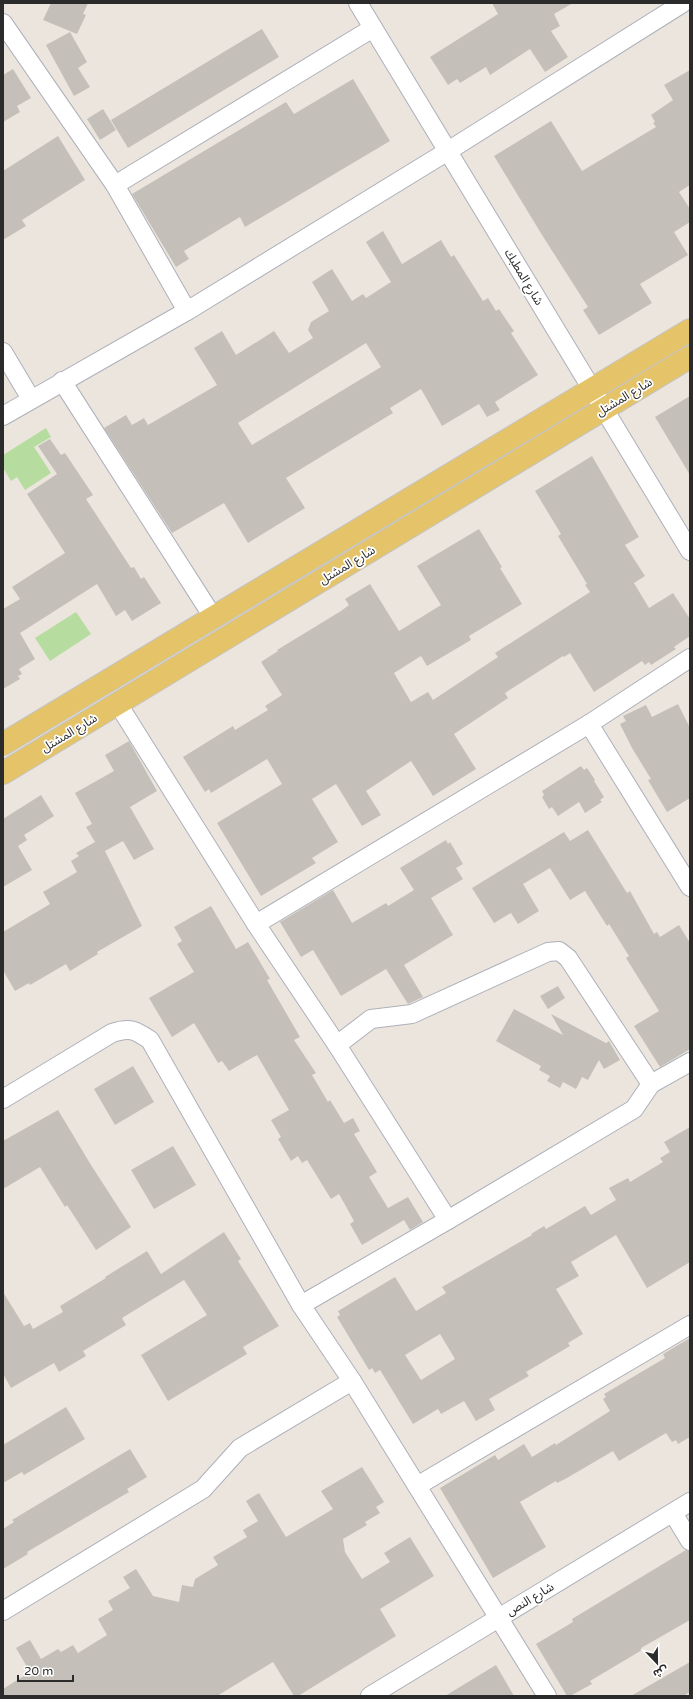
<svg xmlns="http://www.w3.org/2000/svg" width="693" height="1699" font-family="'Varela Round','Noto Sans Arabic',sans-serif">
  <rect width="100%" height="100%" fill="#ebe5de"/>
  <g fill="#b6dd9f">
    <polygon points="46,428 51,437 34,447 51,473 25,490 17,477 11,481 3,468 3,455"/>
    <polygon points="76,612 91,634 50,661 35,638"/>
  </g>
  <g fill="#c4c0b9" fill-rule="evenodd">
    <polygon points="51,3 88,3 83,14 86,15 77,34 43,20"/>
    <polygon points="492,3 573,3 554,14 560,26 551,31 568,57 545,72 530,49 490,75 486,67 460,83 457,79 448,85 430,57 498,14"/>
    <polygon points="262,29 279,57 128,148 111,120"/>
    <polygon points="70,32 87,62 78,68 90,87 74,96 46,45"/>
    <polygon points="13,69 31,98 17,106 20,112 3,122 3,75"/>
    <polygon points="690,70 690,185 679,192 690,209 690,222 674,232 688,255 640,284 652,303 599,335 583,310 588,307 542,235 494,156 551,121 582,171 656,127 653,123 655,122 651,115 673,100 664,85"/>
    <polygon points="353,79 390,141 245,227 240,217 184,251 189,259 176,267 132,194 286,102 294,114"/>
    <polygon points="103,109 116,130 100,140 87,119"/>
    <polygon points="58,136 85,180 22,220 26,226 3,240 3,171"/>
    <path d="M383,231L402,264L441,240L451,257L454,255L483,301L488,298L496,311L499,309L514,331L511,333L538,375L495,402L500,410L487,417L479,404L442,426L421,389L390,408L393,413L286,478L305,508L248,543L224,503L172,533L104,428L126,415L132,425L144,418L148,425L217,385L194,348L222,331L236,355L274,331L289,353L313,338L308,330L311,322L329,311L312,282L332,269L352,301L363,294L366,298L391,282L366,242ZM366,343L381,367L252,445L238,423Z"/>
    <polygon points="690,396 690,475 655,417"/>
    <polygon points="50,439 61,455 65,453 93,495 86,499 131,568 134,567 141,579 144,577 161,603 132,621 125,610 116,616 97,584 20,633 35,659 19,669 22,674 18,676 20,679 3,689 3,609 20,599 12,587 65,553 27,494 57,474 38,446"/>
    <polygon points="592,456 639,537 625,545 645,576 634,583 649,608 673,593 690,619 690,636 674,647 676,649 651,665 649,662 645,665 642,661 594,692 570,653 564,657 563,656 505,693 508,698 454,734 476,769 433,796 411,761 366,791 381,815 362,826 336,784 312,799 338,842 312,858 316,863 261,896 217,823 282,784 267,759 211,793 209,789 205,792 183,757 233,726 235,730 268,710 265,706 282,695 261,662 278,651 277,650 341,611 349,605 345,599 370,584 399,631 441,605 417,566 479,529 502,567 500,568 522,604 469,636 471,640 427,666 421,656 394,673 411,702 428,692 433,700 498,657 495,653 590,592 585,585 587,584 558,536 561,534 535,491"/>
    <polygon points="678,704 690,728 690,798 667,812 648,780 651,779 632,748 620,724 626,721 623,716 646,705 652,717"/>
    <polygon points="129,741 157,791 130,807 154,849 134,860 123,841 105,851 142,926 97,952 98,954 70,971 66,964 30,985 29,983 15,991 3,970 3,932 50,904 43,892 77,872 71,861 79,856 76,853 95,842 86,827 92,824 75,793 114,771 105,755"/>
    <polygon points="581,766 584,770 587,768 595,780 594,781 604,797 600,800 602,802 585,813 579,802 558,816 552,807 549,809 542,797 544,795 542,791"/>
    <polygon points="41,795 54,816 24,835 27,840 18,846 32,870 3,887 3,819"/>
    <polygon points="588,830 627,893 630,891 654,934 657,932 660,937 679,925 690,943 690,1049 660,1067 634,1026 659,1011 626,958 629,956 609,924 607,926 585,891 570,900 550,868 523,884 539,911 518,924 511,913 494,923 472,888 564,832 570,841"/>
    <polygon points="446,840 448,844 450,842 463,864 456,868 463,879 431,898 453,935 404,965 423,997 408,1004 386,969 341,996 313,950 301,957 280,922 333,890 352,923 386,903 388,906 414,890 400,868"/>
    <polygon points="211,906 236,949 248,942 270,979 267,980 300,1037 294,1040 316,1073 312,1075 328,1102 330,1100 344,1123 353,1118 360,1131 354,1134 377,1172 369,1177 388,1208 408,1197 423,1222 410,1230 404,1220 362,1245 350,1224 354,1221 339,1194 331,1199 307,1160 302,1163 298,1156 291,1161 278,1139 281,1137 271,1120 289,1110 257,1055 229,1071 222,1061 218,1063 194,1023 172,1037 149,998 194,972 177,944 182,941 174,927"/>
    <polygon points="558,986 565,998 548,1009 540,996"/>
    <polygon points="514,1009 563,1035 551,1014 606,1043 609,1041 620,1060 604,1069 599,1060 588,1080 582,1077 576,1089 563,1082 560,1088 547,1081 550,1076 539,1070 541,1066 496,1041"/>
    <polygon points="133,1066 154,1102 115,1125 94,1089"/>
    <polygon points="58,1110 91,1165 131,1227 96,1250 67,1205 65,1207 40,1167 3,1189 3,1141"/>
    <path d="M690,1127V1262L647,1288L616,1235L571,1262L579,1276L556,1289L583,1334L568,1343L570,1346L526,1372L529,1376L489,1399L495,1410L476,1421L464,1401L441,1414L438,1409L413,1424L380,1370L375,1373L372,1368L369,1370L337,1317L340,1315L338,1311L395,1277L416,1311L446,1293L442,1287L532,1235L531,1234L544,1226L546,1229L585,1206L591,1215L616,1200L609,1188L628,1178L630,1182L663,1162L660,1158L670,1152L664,1142ZM440,1334L455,1359L421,1380L405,1355Z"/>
    <polygon points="173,1146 196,1185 154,1209 131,1170"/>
    <polygon points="224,1232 241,1259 238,1261 279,1326 243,1347 247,1354 168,1401 141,1355 207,1315 184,1280 122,1318 126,1325 83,1351 86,1356 59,1372 54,1363 11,1388 3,1374 3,1292 24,1326 30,1323 33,1329 63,1312 60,1306 106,1278 105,1277 147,1251 161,1274"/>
    <polygon points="690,1338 690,1437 678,1444 676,1440 672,1442 666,1433 619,1461 613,1451 567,1478 557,1483 556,1481 520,1502 546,1547 493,1578 440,1488 495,1455 498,1460 524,1444 532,1457 555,1443 556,1445 610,1411 603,1399 606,1397 604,1394 665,1358 663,1354"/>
    <polygon points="66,1407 85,1439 24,1475 22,1472 3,1483 3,1445"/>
    <polygon points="130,1449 147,1477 127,1489 129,1492 27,1552 28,1554 3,1569 3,1529 14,1522 12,1520"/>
    <polygon points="362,1467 384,1502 376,1507 380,1513 365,1522 367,1525 343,1539 345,1552 362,1579 390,1562 384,1553 410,1537 434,1576 380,1609 396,1636 298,1696 294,1696 273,1662 217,1696 3,1696 3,1689 30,1672 16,1648 30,1640 41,1659 58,1649 61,1652 73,1645 78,1653 107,1635 98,1619 113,1610 108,1601 130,1588 123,1577 136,1569 153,1596 179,1602 182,1585 193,1587 195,1579 218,1565 213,1557 247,1537 243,1530 258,1521 246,1501 259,1493 286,1537 333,1509 321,1491"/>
    <polygon points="686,1550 690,1551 690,1620 641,1648 642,1650 590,1681 592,1684 570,1696 567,1696 536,1644 573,1622 572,1619"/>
    <polygon points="690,1662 690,1692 683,1696 631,1696"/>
    <polygon points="496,1665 514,1696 445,1696"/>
  </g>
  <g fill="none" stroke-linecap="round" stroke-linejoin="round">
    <defs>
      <g id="minor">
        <polyline points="358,3 690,551"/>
        <polyline points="3,23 115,185 187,311"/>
        <polyline points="115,185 373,28"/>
        <polyline points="3,352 31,399"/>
        <polyline points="62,381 213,617"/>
        <polyline points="3,416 187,311 448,151 683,3"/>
        <polyline points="118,704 256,924 337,1045 448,1220"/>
        <polyline points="589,724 690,887"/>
        <polyline points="256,924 589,724 690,658"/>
        <polyline points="337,1045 371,1019 412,1014 548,952 559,951 568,958 651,1084"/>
        <path d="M3,1099L112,1033C130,1027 135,1030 150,1040L301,1305L352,1381L547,1696"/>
        <polyline points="301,1305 448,1220 634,1109 651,1084 690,1062"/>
        <polyline points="417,1486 690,1325"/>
        <polyline points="673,1513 690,1541"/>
        <polyline points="3,1611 203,1489 240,1448 352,1381"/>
        <polyline points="370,1696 690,1502"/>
      </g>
      <g id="major">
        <polyline points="3,744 690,330"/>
        <polyline points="3,773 690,357"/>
      </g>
    </defs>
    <use href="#minor" stroke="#aeb0ba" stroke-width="20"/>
    <use href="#major" stroke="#c4c4c4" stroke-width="24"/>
    <use href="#minor" stroke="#fff" stroke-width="18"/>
    <use href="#major" stroke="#e5c469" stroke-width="22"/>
  </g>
  <g text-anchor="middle" stroke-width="3.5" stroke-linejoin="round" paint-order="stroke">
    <g font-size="12" fill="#2b2b2b" stroke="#fff">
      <text transform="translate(524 277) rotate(59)" y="4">شارع المطبك</text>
      <text transform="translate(624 397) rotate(-31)" y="4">شارع المشتل</text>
      <text transform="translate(347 565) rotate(-31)" y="4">شارع المشتل</text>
      <text transform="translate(69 733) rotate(-31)" y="4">شارع المشتل</text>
      <text transform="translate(530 1599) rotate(-31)" y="4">شارع النص</text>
    </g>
  </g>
  <rect width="693" height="1699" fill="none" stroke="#2b2b2b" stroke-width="8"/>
  <g transform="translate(657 1663) rotate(158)" stroke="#ffffff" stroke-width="3" paint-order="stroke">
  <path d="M0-3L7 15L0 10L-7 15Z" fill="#2b2b2b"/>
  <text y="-6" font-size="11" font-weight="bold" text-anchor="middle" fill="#2b2b2b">ش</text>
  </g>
  <path d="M18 1675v6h55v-6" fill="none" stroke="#2b2b2b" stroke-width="2"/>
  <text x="24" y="1675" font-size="12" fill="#2b2b2b" stroke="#ffffff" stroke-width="3" paint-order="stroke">20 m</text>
</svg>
